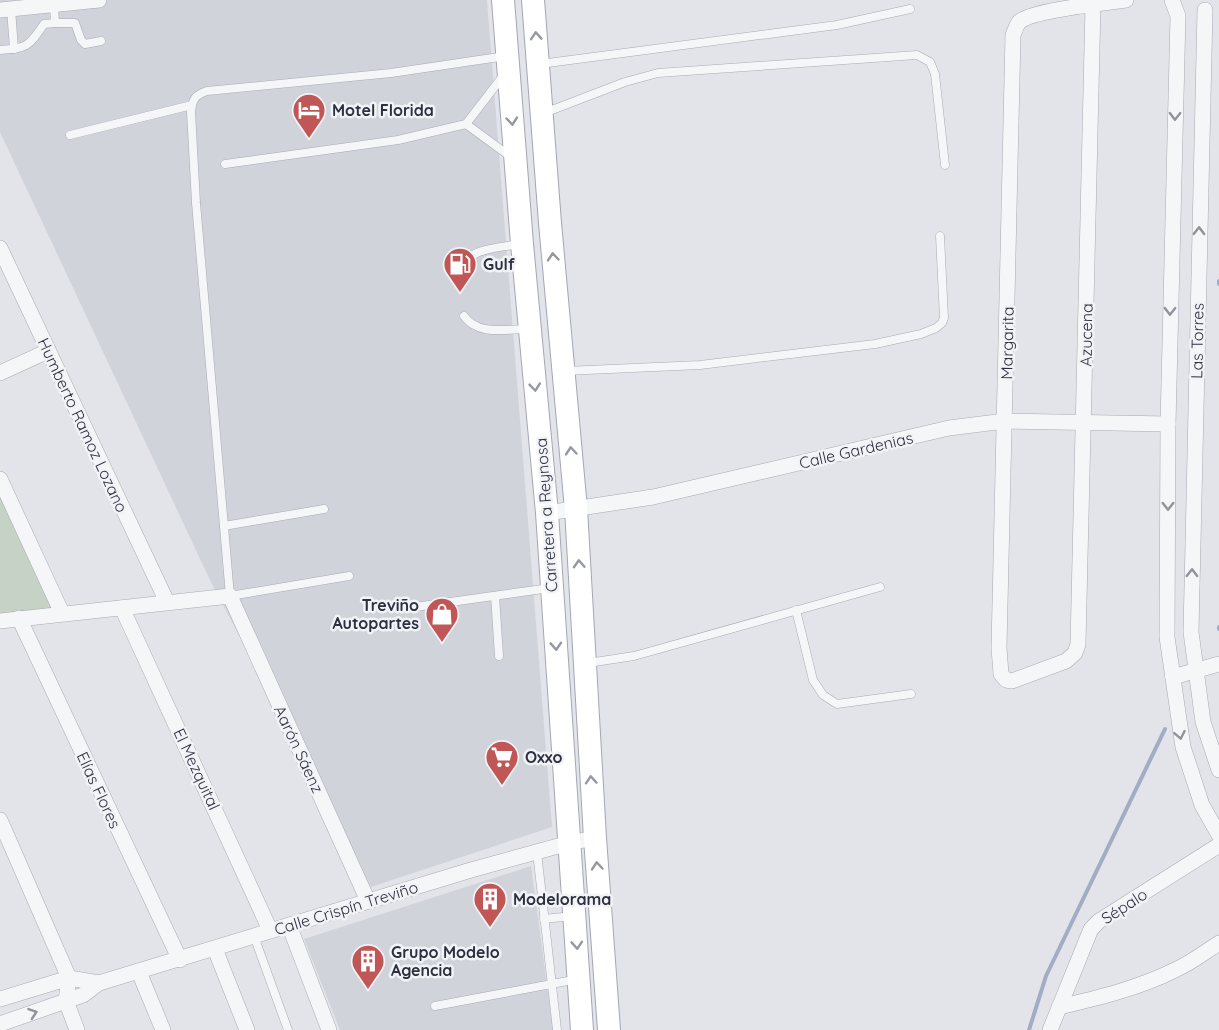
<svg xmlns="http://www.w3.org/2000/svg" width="1219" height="1030" font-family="Quicksand,sans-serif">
  <rect width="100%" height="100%" fill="#e3e4e9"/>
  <g fill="#d1d3db">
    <polygon points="0,0 487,0 552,827 371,887 209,578 0,132"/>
    <polygon points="531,866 553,1030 340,1030 304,939"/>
  </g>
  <polygon fill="#c6d2c5" points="0,480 62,613 0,621"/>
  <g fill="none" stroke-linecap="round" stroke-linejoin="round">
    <g stroke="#a2adc5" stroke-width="4">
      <polyline points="1219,281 1219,284"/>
      <polyline points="1219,629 1219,627"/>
      <polyline points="1029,1030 1046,976 1165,729"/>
    </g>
    <defs>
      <g id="lane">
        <polyline points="54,5 55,23 75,23 81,40 85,44 101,41"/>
        <polyline points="11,9 14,49"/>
        <path d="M0,50C28,48 28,47 44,24L55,23"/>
        <polyline points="540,64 837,25 910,9"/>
        <polyline points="544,113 625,82 658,73 917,55 930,62 935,74 945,165"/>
        <polyline points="466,124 511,157"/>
        <polyline points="70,135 192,105"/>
        <polyline points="225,164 398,140 466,124 503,76"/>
        <path d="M459,270C470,247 498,248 520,244"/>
        <path d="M464,316C478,336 506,329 528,329"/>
        <polyline points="565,371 700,365 875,344 921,334 936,328 942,323 944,318 940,236"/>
        <polyline points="224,526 324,509"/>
        <path d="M349,576L230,596L196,203L191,112C192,100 195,95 207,91L391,73L506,56"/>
        <polyline points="495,596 499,656"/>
        <polyline points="415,607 550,588"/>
        <polyline points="796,610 813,680 823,695 837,704 911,694"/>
        <polyline points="588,663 634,656 880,587"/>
        <polyline points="537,852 557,1030"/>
        <polyline points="544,919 572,916"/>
        <polyline points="254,936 288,1030"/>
        <polyline points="435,1006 578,979"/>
      </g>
      <g id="street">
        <polyline points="1172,0 1178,16 1168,424 1167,637 1183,747 1202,805 1219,835"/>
        <path d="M1093,5L1078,644L1075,653L1066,661L1012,681L1006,680L1001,674L999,648L1013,35C1015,30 1016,26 1019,22C1032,10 1106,3 1126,0"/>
        <polyline points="0,10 99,0"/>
        <polyline points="1205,10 1191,632 1203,722 1219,770"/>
        <polyline points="0,248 167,602"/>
        <polyline points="0,373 48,351"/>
        <polyline points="0,479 62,613"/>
        <polyline points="547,513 653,497 949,428 1005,421 1168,424"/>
        <polyline points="122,608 270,930"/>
        <polyline points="19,618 180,960"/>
        <polyline points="0,621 230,596 368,901"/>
        <polyline points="1173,677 1219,664"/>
        <polyline points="0,820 69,978 66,1001 77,1030"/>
        <polyline points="289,925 329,1030"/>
        <polyline points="215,949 247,1030"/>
        <polyline points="139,972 163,1030"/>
        <polyline points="0,999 69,978 99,983"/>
        <path d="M1059,1007C1098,998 1139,988 1175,970C1191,963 1205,952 1219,943"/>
        <polyline points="0,1024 83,995 99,983 471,870 569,843 595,838"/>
        <polyline points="1050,1030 1091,929 1099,921 1219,845"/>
      </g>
      <g id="primary">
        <polyline points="503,0 522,244 547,513 582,1030"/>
        <polyline points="533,0 550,223 576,509 595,838 609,1030"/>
      </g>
    </defs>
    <use href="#lane" stroke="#a8aab3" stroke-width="9"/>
    <use href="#street" stroke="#a8aab3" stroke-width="16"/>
    <use href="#primary" stroke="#a3a7b4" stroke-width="24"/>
    <use href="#lane" stroke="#f5f6f8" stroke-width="8"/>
    <use href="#street" stroke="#f5f6f8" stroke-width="15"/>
    <use href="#primary" stroke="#fff" stroke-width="22"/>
  </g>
  <defs><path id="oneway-chevron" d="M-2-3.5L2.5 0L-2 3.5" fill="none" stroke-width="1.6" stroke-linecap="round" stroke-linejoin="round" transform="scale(1.5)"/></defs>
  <g stroke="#9698a0">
    <use href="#oneway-chevron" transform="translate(536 36) rotate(-94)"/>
    <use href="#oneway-chevron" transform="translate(512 121) rotate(85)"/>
    <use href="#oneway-chevron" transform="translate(553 257) rotate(-95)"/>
    <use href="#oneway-chevron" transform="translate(535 387) rotate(84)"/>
    <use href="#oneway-chevron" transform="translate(571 451) rotate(-95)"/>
    <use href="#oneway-chevron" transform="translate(579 564) rotate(-93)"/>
    <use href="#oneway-chevron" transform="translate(556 646) rotate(86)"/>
    <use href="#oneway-chevron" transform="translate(591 780) rotate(-94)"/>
    <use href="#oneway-chevron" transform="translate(597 866) rotate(-95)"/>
    <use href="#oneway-chevron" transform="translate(577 945) rotate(86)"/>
  </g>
  <g stroke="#90939c">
    <use href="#oneway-chevron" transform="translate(1175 116) rotate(91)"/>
    <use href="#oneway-chevron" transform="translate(1199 231) rotate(-89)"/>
    <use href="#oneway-chevron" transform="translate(1170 311) rotate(91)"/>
    <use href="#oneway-chevron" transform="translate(1168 506) rotate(90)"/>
    <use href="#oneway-chevron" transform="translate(1192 573) rotate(-89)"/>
    <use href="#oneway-chevron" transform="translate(1180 735) rotate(79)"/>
    <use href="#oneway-chevron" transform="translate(33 1013) rotate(-19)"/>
  </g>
  <defs>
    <symbol id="hotel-pin" viewBox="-11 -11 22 30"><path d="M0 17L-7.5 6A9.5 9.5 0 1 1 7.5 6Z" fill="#c05756" stroke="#f2f3f7"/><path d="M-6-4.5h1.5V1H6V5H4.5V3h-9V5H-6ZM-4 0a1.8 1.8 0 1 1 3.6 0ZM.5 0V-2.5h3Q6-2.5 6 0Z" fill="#fff"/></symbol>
    <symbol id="fuel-pin" viewBox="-11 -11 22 30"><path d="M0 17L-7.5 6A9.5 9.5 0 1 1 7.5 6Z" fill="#c05756" stroke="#f2f3f7"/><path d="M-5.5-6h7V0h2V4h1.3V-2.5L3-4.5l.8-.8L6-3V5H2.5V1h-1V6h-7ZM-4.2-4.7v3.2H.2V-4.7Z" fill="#fff"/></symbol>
    <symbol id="shop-pin" viewBox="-11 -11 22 30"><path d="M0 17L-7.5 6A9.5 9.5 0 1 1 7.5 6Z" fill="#c05756" stroke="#f2f3f7"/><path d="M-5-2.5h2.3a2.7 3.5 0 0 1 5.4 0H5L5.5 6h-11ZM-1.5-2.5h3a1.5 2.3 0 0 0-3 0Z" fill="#fff"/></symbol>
    <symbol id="supermarket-pin" viewBox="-11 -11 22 30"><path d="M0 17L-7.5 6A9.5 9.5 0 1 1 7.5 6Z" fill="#c05756" stroke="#f2f3f7"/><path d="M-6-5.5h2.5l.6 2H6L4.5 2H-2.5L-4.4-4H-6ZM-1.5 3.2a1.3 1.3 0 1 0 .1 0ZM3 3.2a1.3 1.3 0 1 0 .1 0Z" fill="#fff"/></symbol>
    <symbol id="building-pin" viewBox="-11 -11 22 30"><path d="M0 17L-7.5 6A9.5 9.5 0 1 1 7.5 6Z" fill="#c05756" stroke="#f2f3f7"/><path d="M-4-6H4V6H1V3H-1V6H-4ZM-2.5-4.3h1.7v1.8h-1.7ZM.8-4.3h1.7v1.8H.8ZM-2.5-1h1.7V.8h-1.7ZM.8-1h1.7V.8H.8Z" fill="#fff"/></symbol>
  </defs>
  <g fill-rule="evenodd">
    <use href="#hotel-pin" x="290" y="91" width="38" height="52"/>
    <use href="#fuel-pin" x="441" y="245" width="38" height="52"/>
    <use href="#shop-pin" x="423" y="595" width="38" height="52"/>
    <use href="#supermarket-pin" x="483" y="738" width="38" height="52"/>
    <use href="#building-pin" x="471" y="880" width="38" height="52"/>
    <use href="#building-pin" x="349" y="942" width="38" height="52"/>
  </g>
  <g text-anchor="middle" stroke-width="5" stroke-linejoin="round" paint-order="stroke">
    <g font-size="16" font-weight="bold" fill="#2c3040" stroke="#f2f3f7" text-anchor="start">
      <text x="332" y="116">Motel Florida</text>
      <text x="483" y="270">Gulf</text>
      <text x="419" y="611" text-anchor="end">Treviño<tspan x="419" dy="18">Autopartes</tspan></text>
      <text x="525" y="763">Oxxo</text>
      <text x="513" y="905">Modelorama</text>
      <text x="391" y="958">Grupo Modelo<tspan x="391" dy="18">Agencia</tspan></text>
    </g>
    <g font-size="16" fill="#2c3040" stroke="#f2f3f7">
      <text transform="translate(1086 335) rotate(-89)" y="6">Azucena</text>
      <text transform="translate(1197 341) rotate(-89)" y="6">Las Torres</text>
      <text transform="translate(1007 343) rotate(-89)" y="6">Margarita</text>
      <text transform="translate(83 425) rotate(65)" y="6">Humberto Ramoz Lozano</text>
      <text transform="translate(856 450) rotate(-13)" y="6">Calle Gardenias</text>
      <text transform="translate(546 515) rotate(-94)" y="6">Carretera a Reynosa</text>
      <text transform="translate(299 749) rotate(65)" y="6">Aarón Sáenz</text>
      <text transform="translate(197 769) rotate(65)" y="6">El Mezquital</text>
      <text transform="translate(99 790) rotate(65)" y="6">Elías Flores</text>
      <text transform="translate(1124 906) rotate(-33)" y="6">Sépalo</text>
      <text transform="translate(346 908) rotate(-17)" y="6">Calle Crispín Treviño</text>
    </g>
  </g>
</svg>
